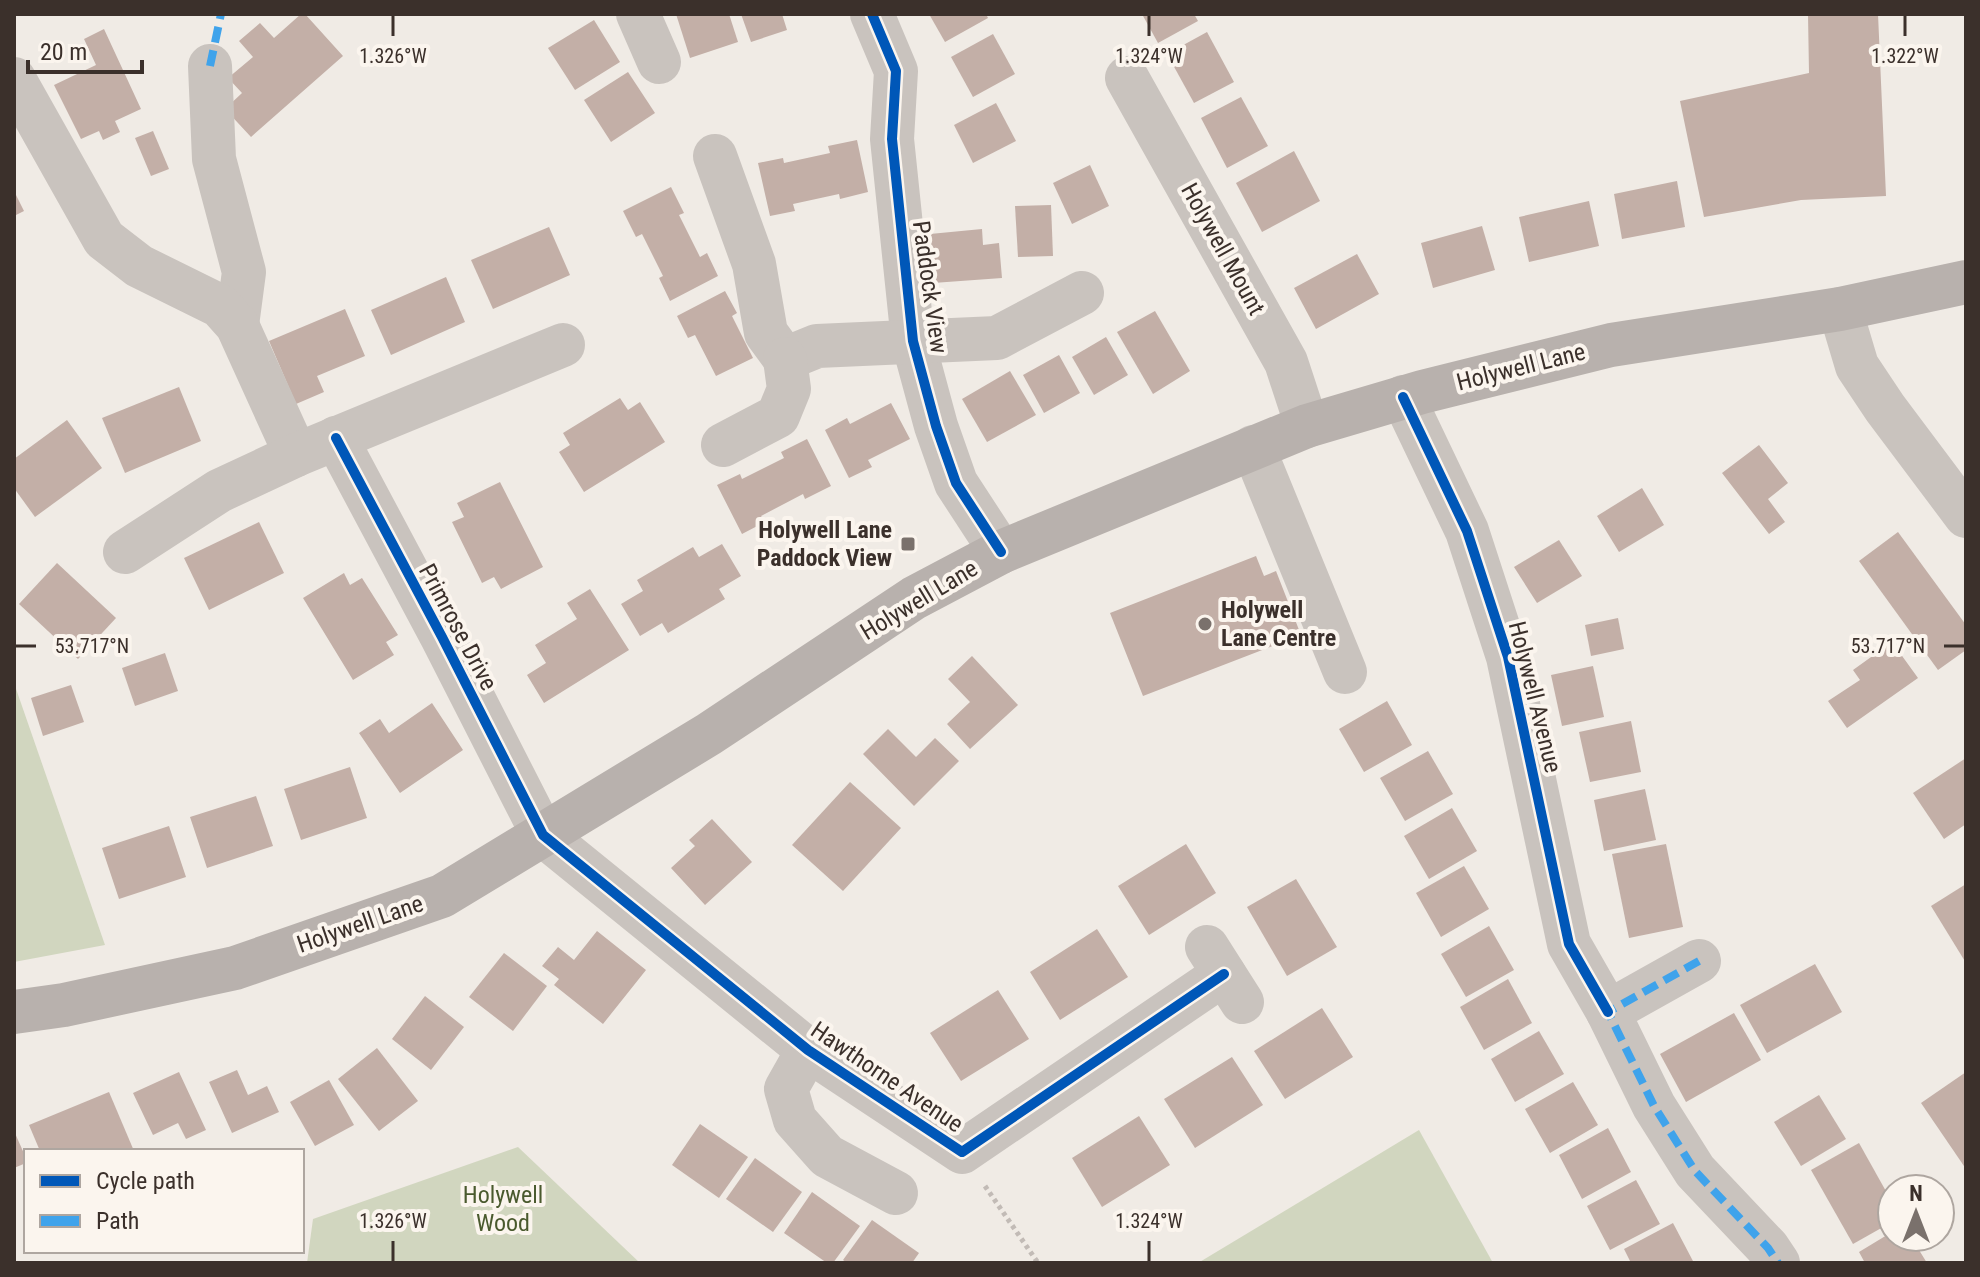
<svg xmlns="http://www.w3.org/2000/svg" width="1980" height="1277" font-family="'Roboto Condensed',sans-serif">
  <rect width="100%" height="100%" fill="#f0ebe5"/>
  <g fill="#d1d6bf">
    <polygon points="14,683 105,945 14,962"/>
    <polygon points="1419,1130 1493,1263 1198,1263"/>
    <polygon points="518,1147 640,1263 307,1263 313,1219"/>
  </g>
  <g fill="#c3afa7">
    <polygon points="301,14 305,14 343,56 251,137 225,109 242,93 228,78 253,57 239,41 260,23 274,38"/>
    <polygon points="676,14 729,14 738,42 690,58"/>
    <polygon points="741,14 782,14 787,30 751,42"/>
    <polygon points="929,14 986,14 988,18 945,42"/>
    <polygon points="1142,14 1194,14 1198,21 1158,43"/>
    <polygon points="1808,14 1878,14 1886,196 1801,200 1704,217 1680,101 1809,73"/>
    <polygon points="594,20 620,62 575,90 548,48"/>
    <polygon points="104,29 141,109 115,121 120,132 103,140 99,131 81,139 54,85 96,65 84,39"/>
    <polygon points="1207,32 1234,82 1194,103 1167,54"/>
    <polygon points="993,34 1015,74 973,97 951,57"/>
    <polygon points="628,72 655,113 611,142 584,100"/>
    <polygon points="1241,97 1268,146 1227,168 1201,118"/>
    <polygon points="996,103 1016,141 973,163 954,125"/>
    <polygon points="153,131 169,169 151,176 135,138"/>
    <polygon points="857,140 868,192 840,199 839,194 793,204 795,211 770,216 758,163 783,158 784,163 830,153 828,146"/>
    <polygon points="1294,151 1320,201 1262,232 1236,183"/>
    <polygon points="1090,165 1109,206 1072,224 1053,183"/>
    <polygon points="1677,181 1685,227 1622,239 1614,194"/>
    <polygon points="671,187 684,213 679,215 700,257 707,253 718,276 670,301 659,278 663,276 642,234 636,237 623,211"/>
    <polygon points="14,191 24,211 14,216"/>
    <polygon points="1589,201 1599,246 1529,262 1519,217"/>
    <polygon points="1051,205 1053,256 1018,257 1015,206"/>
    <polygon points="1482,226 1495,270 1433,288 1421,243"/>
    <polygon points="549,227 570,275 493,309 471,260"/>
    <polygon points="982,229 983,245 999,243 1002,278 933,283 930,234"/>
    <polygon points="1357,254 1379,294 1316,329 1294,288"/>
    <polygon points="446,277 465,322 391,355 371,310"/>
    <polygon points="725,291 737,313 732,316 753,358 716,376 695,335 688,338 677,316"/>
    <polygon points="345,309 365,356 317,376 324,392 296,404 269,341"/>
    <polygon points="1155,311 1190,371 1153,394 1117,332"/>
    <polygon points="1106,337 1128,375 1094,395 1072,357"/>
    <polygon points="1059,355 1080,393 1044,413 1023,375"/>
    <polygon points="1010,371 1036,415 987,442 962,399"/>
    <polygon points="179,387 201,441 125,473 102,418"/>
    <polygon points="620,398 628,410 640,402 665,442 584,492 559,452 570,445 563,433"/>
    <polygon points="891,403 910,439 868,460 872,467 849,478 825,430 847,418 850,424"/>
    <polygon points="67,420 102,468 35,517 14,488 14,459"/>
    <polygon points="807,439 831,486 805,499 803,494 761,516 765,522 742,534 717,485 740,474 742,479 784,458 781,452"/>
    <polygon points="1759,445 1788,483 1768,499 1785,522 1769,534 1722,473"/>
    <polygon points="500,482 543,567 501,589 494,577 482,583 452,522 464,517 457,503"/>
    <polygon points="1642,488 1664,525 1619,552 1597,516"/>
    <polygon points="259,522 284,573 209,610 184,558"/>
    <polygon points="1898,532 1966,625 1966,650 1938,670 1859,561"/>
    <polygon points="1559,540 1582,576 1537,603 1514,567"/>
    <polygon points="722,544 741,576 719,589 725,599 668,633 662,623 640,636 621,604 643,591 637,580 693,547 699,557"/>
    <polygon points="1256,556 1264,576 1276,571 1301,635 1143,696 1110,613"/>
    <polygon points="57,563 116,618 78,659 19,604"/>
    <polygon points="344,573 350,585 362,578 398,635 386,642 394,655 353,680 303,598"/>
    <polygon points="590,589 629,650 544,703 527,675 546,663 535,645 577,619 567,603"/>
    <polygon points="1618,618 1624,649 1591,656 1585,625"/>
    <polygon points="1892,642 1918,678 1847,728 1828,701 1860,680 1853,670"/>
    <polygon points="165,653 178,691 135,706 122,668"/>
    <polygon points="972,656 1018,705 970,749 947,724 970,702 948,679"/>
    <polygon points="1593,666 1604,717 1562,726 1551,675"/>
    <polygon points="71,685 84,722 43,736 31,698"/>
    <polygon points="1387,701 1412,745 1364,772 1339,729"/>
    <polygon points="432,703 463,750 400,793 359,733 380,719 389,733"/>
    <polygon points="1631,721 1641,772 1590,782 1579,732"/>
    <polygon points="888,729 916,757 935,738 959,761 914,806 863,754"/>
    <polygon points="1428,751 1453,794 1405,821 1380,778"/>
    <polygon points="1966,758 1966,824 1944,839 1913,793"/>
    <polygon points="350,767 367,818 301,840 284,789"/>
    <polygon points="850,782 901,828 843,891 792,845"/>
    <polygon points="1645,789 1656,840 1604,851 1594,800"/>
    <polygon points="256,796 273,846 207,868 190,817"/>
    <polygon points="1452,808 1477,851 1429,879 1404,836"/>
    <polygon points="712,819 752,862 705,905 671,868 695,846 689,840"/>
    <polygon points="169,826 186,877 119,899 102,848"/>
    <polygon points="1186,844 1216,893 1149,935 1118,886"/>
    <polygon points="1666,844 1683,927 1629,938 1612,854"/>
    <polygon points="1464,866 1489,909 1441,937 1416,893"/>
    <polygon points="1296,879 1337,947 1287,976 1247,907"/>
    <polygon points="1966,884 1966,963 1931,906"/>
    <polygon points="1489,926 1514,970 1466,997 1441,954"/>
    <polygon points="1097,929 1128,977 1060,1020 1030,972"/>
    <polygon points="597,931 646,970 603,1024 554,985 559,979 542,966 558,947 574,960"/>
    <polygon points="504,953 547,986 513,1031 469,997"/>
    <polygon points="1815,964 1842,1012 1767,1053 1740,1005"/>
    <polygon points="1508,979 1532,1023 1484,1050 1460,1007"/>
    <polygon points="998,990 1029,1039 961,1081 930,1033"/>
    <polygon points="425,996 464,1027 431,1070 392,1039"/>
    <polygon points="1322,1008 1353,1057 1285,1099 1254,1051"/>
    <polygon points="1734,1013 1761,1060 1686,1102 1660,1054"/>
    <polygon points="1539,1031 1564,1074 1515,1102 1491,1059"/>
    <polygon points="377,1048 418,1101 379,1131 338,1079"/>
    <polygon points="1232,1057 1263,1105 1195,1148 1164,1099"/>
    <polygon points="237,1070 248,1095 267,1086 279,1112 232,1133 209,1082"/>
    <polygon points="179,1072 206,1130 186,1139 178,1123 153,1135 133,1093"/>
    <polygon points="1966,1072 1966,1169 1921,1103"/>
    <polygon points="329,1080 354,1125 315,1146 290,1102"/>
    <polygon points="1573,1082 1598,1125 1550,1153 1525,1109"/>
    <polygon points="109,1092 134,1151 40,1151 29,1125"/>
    <polygon points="1819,1095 1846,1139 1801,1166 1774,1122"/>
    <polygon points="1139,1116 1170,1165 1102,1207 1072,1158"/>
    <polygon points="700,1124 748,1157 719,1198 672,1165"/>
    <polygon points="1608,1128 1631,1172 1582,1199 1559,1155"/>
    <polygon points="14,1131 26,1158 26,1163 14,1168"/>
    <polygon points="1859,1143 1892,1202 1892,1222 1853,1244 1811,1170"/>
    <polygon points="755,1158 802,1192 773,1232 726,1199"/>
    <polygon points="1636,1180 1660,1224 1610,1250 1587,1206"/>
    <polygon points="812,1192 860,1226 833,1263 827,1263 784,1233"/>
    <polygon points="872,1220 919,1253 912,1263 847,1263 843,1260"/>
    <polygon points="1673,1223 1694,1263 1631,1263 1624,1249"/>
    <polygon points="1892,1232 1892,1237 1911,1237 1927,1263 1865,1263 1859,1252"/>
  </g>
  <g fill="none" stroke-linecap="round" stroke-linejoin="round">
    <polyline stroke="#c2bbb6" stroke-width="5" stroke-dasharray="4 4" stroke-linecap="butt" points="985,1186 1038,1263"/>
    <g stroke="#c9c3be" stroke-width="44">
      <polyline points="638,14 659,62"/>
      <polyline points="872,14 896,71 892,139 913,341 936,426 956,483 1001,552"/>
      <polyline points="210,66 214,159 244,272 237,325"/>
      <polyline points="1127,78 1286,362 1307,426"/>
      <polyline points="14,79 104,239 139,266 220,306 237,325 296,455"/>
      <polyline points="715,156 754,264 766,333 785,359 817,346 997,338 1082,293"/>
      <polyline points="1840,309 1857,366 1885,408 1966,516"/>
      <polyline points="1403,397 1467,531 1508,657 1569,944 1608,1012"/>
      <polyline points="336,438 442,637 543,835 808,1050 962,1152 1224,974"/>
      <polyline points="723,445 778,416 789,389 785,359"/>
      <polyline points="1253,447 1345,672"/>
      <polyline points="125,552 219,491 296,455 563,345"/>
      <polyline points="1207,947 1242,1002"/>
      <polyline points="1699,961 1608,1012 1654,1106 1695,1171 1768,1248 1778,1263"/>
      <polyline points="808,1050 786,1089 795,1120 827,1156 896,1193"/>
    </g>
    <polyline stroke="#b8b1ad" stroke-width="44" points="14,1012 64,1005 235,968 442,896 709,734 914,598 1001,552 1307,426 1422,392 1611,345 1840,309 1966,282"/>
    <g stroke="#3fa3eb" stroke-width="8" stroke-dasharray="16 8" stroke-linecap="butt">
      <polyline points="210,66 221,14"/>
      <polyline points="1699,961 1608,1012 1654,1106 1695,1171 1768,1248 1778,1263"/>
    </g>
    <defs>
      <g id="cycleway">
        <polyline points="872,14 896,71 892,139 913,341 936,426 956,483 1001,552"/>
        <polyline points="1403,397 1467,531 1508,657 1569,944 1608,1012"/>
        <polyline points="336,438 442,637 543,835 808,1050 962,1152 1224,974"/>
      </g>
    </defs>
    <use href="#cycleway" stroke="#fbf5ee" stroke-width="15"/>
    <use href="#cycleway" stroke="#0057b8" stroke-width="10"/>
  </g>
  <path fill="none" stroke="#3b302b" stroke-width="3" d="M393,16V36M1149,16V36M1905,16V36M16,646H36M1944,646H1964M393,1241V1261M1149,1241V1261"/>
  <g fill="#7a716c" stroke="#fbf5ee" stroke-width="3">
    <rect x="900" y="536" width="16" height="16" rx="4"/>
    <circle cx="1205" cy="624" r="8"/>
  </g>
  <g text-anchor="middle" stroke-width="8" stroke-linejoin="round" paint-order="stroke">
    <g font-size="24" fill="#3b302b" stroke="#fbf5ee">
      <text transform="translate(1223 249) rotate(61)" y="8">Holywell Mount</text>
      <text transform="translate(930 287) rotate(82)" y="8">Paddock View</text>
      <text transform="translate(1521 367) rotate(-14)" y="8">Holywell Lane</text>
      <text transform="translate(919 600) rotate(-31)" y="8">Holywell Lane</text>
      <text transform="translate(458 627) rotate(62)" y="8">Primrose Drive</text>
      <text transform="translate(1535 697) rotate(76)" y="8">Holywell Avenue</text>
      <text transform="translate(360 924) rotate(-19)" y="8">Holywell Lane</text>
      <text transform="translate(887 1077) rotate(34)" y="8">Hawthorne Avenue</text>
    </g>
    <g font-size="24" font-weight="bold" fill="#3b302b" stroke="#fbf5ee" text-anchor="end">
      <text x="892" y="538">Holywell Lane<tspan x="892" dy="28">Paddock View</tspan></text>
      <text x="1221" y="618" text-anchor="start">Holywell<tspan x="1221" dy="28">Lane Centre</tspan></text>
    </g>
    <g font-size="24" fill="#4a5a2e" stroke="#fbf5ee">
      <text x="503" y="1203">Holywell<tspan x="503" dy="28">Wood</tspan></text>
    </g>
  </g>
  <g font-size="20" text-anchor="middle" fill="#3b302b" stroke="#fbf5ee" stroke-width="8" stroke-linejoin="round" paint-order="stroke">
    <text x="393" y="63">1.326°W</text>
    <text x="1149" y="63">1.324°W</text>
    <text x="1905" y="63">1.322°W</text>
    <text x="92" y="653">53.717°N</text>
    <text x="1888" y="653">53.717°N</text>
    <text x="393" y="1228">1.326°W</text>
    <text x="1149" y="1228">1.324°W</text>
  </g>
  <rect width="1980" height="1277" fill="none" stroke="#3b302b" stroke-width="32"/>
  <rect x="24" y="1149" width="280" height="104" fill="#fbf5ee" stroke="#aea6a0" stroke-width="2"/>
  <rect x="40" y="1175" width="40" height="12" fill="#0057b8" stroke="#aea6a0" stroke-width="2"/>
  <text x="96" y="1189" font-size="24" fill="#3b302b">Cycle path</text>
  <rect x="40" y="1215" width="40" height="12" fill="#3fa3eb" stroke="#aea6a0" stroke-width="2"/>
  <text x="96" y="1229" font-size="24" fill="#3b302b">Path</text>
  <g transform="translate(1916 1213)"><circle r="38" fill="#fbf5ee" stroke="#aea6a0" stroke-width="2"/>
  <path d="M0-6L14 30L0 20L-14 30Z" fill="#7a716c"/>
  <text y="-12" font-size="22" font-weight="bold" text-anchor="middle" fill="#3b302b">N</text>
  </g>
  <path d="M28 60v12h114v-12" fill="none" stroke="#3b302b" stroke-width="4"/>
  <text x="40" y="60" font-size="24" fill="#3b302b" stroke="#fbf5ee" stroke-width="6" paint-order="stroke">20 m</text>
</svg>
